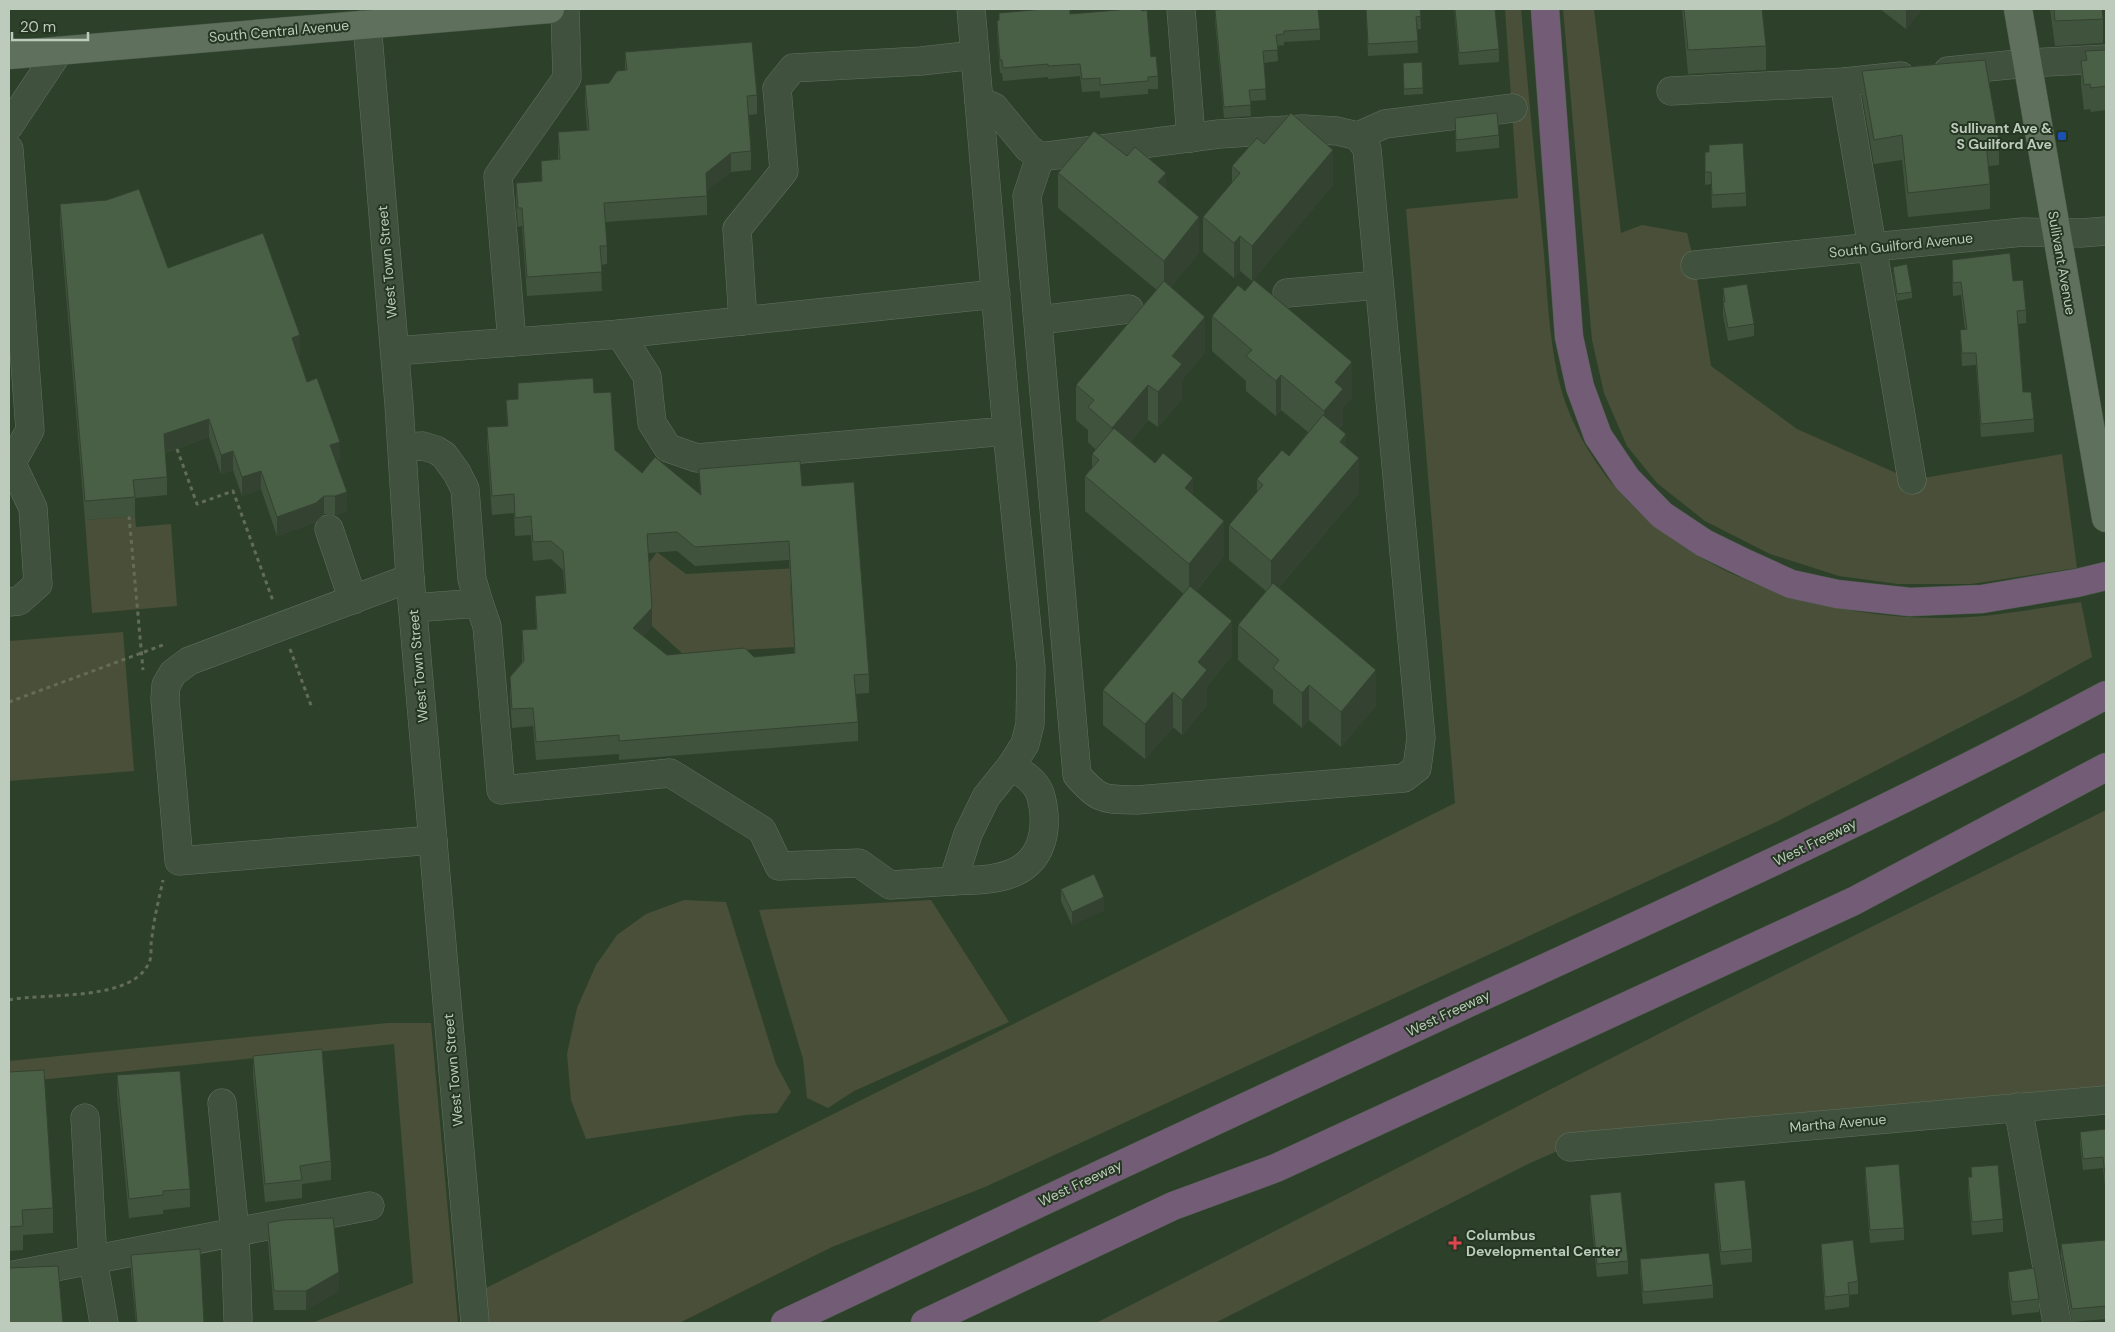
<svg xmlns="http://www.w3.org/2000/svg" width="2115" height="1332" font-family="'DM Sans',sans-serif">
  <rect width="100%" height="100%" fill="#2d412a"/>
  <g fill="#4a4f39">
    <path d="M1505,9H1521C1528,90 1536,172 1544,254C1548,302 1550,362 1567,407C1624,553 1790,617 1936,618C1984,619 2033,609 2081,602L2092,657L2023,695L1774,823L985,1187L832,1247L679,1323H488L484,1289L1455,803L1406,209L1518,198Z"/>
    <polygon points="1563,9 1594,9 1621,233 1642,225 1687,233 1695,265 1711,366 1797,429 1912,480 2062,454 2077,568 1971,584 1898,584 1839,576 1770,554 1705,521 1657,483 1627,446 1604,393 1592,340"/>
    <polygon points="135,516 136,527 171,524 177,606 92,613 85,520"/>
    <polygon points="657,552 686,574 799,568 790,585 794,647 726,651 693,663 652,626 648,564"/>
    <polygon points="123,632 134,771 9,781 9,641"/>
    <polygon points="2106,810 2106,1086 1606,1130 1530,1163 1215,1323 1096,1323 1707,1009"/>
    <polygon points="684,900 726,902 776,1064 791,1092 777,1113 745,1115 586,1139 571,1100 567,1054 577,1008 596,965 617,935 646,914"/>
    <polygon points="931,900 1009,1022 854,1091 828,1108 807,1098 803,1059 759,910"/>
    <polygon points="388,1023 431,1023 458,1323 312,1323 413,1283 394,1044 9,1083 9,1061"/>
  </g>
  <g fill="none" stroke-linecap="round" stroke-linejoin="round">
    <defs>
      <g id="minor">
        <polyline points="1181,9 1191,138"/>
        <polyline points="367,23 399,405 410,578 475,1323"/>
        <polyline points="1948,71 2028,63 2106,59"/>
        <polyline points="1844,82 1912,480"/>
        <polyline points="1671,91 1844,82 1901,76"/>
        <polyline points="979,101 994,107 1028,148 1040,157"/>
        <polyline points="9,126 59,51"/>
        <path d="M1303,129L1337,131L1358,136L1367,149L1421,738L1417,768L1404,778L1137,800C1105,799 1100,802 1077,775L1027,196L1040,157L1219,134Z"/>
        <polyline points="1358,136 1385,124 1513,108"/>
        <polyline points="9,149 30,430 9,468"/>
        <polyline points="1695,265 2023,232 2081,233 2106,231"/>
        <polyline points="1287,293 1379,285"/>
        <polyline points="1039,320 1129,309"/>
        <polyline points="743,321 737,229 784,171 777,88 793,68 921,61 975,55 971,9"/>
        <polyline points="620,334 996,294"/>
        <polyline points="512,342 498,176 567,78 565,9"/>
        <polyline points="395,351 620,334 647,376 652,423 668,448 697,458 1007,431 975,55"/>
        <polyline points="402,447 423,446 436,450 444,455 457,473 465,489 472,579 479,603"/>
        <polyline points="329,529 353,600"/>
        <polyline points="410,578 189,661 173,673 166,685 165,699 179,861 433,840"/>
        <polyline points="9,602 19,601 38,584 33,508 12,464"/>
        <polyline points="413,608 479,603 487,626 501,790 670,773 762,830 779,866 859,863 890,885 953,881 968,834 986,797 1011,766 1025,744 1030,724 1031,668 1007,431"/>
        <path d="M953,881C974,880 997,881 1017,871C1042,858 1047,831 1043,806C1042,801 1041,795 1039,791C1033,779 1022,773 1011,766"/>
        <polyline points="222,1103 235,1233 238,1319"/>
        <polyline points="2018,1107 2057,1323"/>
        <polyline points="85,1118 93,1260 104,1323"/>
        <polyline points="1570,1147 2106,1100"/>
        <polyline points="9,1276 370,1206"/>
      </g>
      <g id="major">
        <polyline points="2018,9 2106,518"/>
        <polyline points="9,55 550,9"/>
      </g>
      <g id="highway">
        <polyline points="1545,9 1569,337 1580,387 1598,436 1627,479 1662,515 1704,543 1747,564 1791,584 1837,594 1910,602 1982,599 2077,583 2106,576"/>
        <path d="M785,1323C1011,1216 1237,1110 1464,1005C1680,906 1897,807 2106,695"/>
        <polyline points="925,1323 1173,1206 1276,1168 1854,901 2106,767"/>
      </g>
    </defs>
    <use href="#minor" stroke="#61715f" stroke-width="29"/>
    <use href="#major" stroke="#4c5d4b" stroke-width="29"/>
    <use href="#highway" stroke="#4b5b49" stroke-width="29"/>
    <g stroke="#636c58" stroke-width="3" stroke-dasharray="4 4" stroke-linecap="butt">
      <polyline points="177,449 197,504 233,491 273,601"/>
      <polyline points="129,516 143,670"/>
      <polyline points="290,649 312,708"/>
      <polyline points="9,702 163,645"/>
      <path d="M9,1000C46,992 135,1003 150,960C152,953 150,944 152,937C154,918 159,899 163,880"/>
    </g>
    <use href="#minor" stroke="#40513e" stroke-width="28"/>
    <use href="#major" stroke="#5f705c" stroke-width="28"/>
    <use href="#highway" stroke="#735c76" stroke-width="28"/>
  </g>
  <g fill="#40533c" fill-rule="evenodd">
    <polygon points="1043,9 1070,9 1070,14 1151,57 1158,76 1158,89 1148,89 1148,94 1100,98 1100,91 1082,92 1080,76 1048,79 1048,77 1003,81 1002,73 1000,73 997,33 997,21"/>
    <polygon points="1366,9 1420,9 1421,29 1417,29 1418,53 1368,56"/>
    <polygon points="1454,9 1495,9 1499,49 1499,62 1459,65"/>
    <polygon points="1682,9 1762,9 1766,46 1766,70 1688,74"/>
    <polygon points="1880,9 1922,9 1906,29"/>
    <polygon points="2050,9 2102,9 2103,19 2103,43 2055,46"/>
    <polygon points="1215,10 1320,29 1320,40 1284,42 1284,45 1277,46 1278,61 1264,63 1266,100 1250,101 1251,116 1224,118 1215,21"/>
    <polygon points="2106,50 2106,110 2091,112 2090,109 2084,110 2081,85 2081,61 2085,60 2085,51"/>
    <polygon points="625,52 757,95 757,114 749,115 751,151 751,170 731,172 707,190 707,215 605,222 607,246 607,264 601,265 602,291 527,296 522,226 518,227 516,202 516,183 541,181 541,161 558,159 558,132 587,130 585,103 585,85 609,83 625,70"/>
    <polygon points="1422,62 1423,94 1404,95 1403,63"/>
    <polygon points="1862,71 1999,140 1999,165 1988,166 1990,184 1990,209 1908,217 1902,160 1874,164 1862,96"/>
    <polygon points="1455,118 1499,135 1499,148 1456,152"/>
    <polygon points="1264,144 1333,185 1252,281 1240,271 1234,278 1203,252 1203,217 1232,183 1232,166"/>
    <polygon points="1705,152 1746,193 1746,206 1712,208 1711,184 1705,185"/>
    <polygon points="1058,173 1166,189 1199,252 1171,287 1205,352 1182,380 1182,399 1158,427 1148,420 1130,442 1193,495 1224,556 1196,591 1232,656 1207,686 1207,705 1182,735 1173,727 1145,759 1103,725 1103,690 1184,594 1085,511 1085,476 1092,468 1092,454 1096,450 1088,442 1088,430 1076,420 1076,385 1157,290 1058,208"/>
    <polygon points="60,204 168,268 300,354 298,355 307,382 340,461 336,462 347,511 335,515 324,514 316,522 277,536 261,489 242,496 233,470 221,474 209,437 165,453 167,477 167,495 135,498 135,516 85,520 60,223"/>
    <polygon points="1952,260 2013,281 2026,310 2026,323 2018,324 2023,392 2034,419 2034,432 1981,437 1976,365 1962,366 1960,330 1965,330 1961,295 1953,296 1952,273"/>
    <polygon points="1893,267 1912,292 1912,298 1897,301 1893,273"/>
    <polygon points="1723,288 1754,324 1754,336 1728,341 1723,315"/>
    <polygon points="1212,316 1352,397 1343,407 1343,424 1339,429 1346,447 1359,493 1279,587 1376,705 1341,747 1309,720 1302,728 1273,703 1273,690 1238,660 1238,625 1266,591 1229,560 1229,525 1257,493 1257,479 1289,456 1308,432 1281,410 1276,416 1246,391 1246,381 1212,351"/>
    <path d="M518,383L594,393L615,450L642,473L700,494L699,469L802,486L869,674V693L856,694L858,722V741L619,760V754L536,760L533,726L512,728L510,696V677L522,662V630L536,629L535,596L565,593L563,570L551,559L533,561L531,535L515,536L514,513L492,515L487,446V427L507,426L506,400L518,399ZM677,551L695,566L789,560L794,654L754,657L667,655L643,636L652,626L648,553Z"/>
    <polygon points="1061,889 1104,910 1072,925 1061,901"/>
    <polygon points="253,1056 331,1161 331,1180 302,1184 302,1198 265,1202 253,1075"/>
    <polygon points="9,1072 53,1208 53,1233 23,1235 23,1250 9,1251"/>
    <polygon points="117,1075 190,1189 190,1207 163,1210 163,1214 129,1218 117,1094"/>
    <polygon points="2106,1129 2106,1194 2103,1168 2083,1170 2080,1144 2080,1132"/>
    <polygon points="1865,1167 1904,1228 1904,1240 1870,1243 1865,1179"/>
    <polygon points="1971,1167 2003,1219 2003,1232 1972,1235 1968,1190 1968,1177 1971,1177"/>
    <polygon points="1714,1183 1752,1249 1752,1262 1721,1265 1714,1196"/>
    <polygon points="1590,1195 1628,1261 1628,1274 1597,1277 1590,1208"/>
    <polygon points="268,1223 339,1291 306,1310 274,1310 268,1242"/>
    <polygon points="2106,1240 2106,1319 2072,1322 2061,1256 2061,1244"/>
    <polygon points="1821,1244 1858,1281 1858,1294 1849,1295 1849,1307 1825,1310 1821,1257"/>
    <polygon points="131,1255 204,1323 136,1323 131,1274"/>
    <polygon points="1640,1259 1713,1285 1713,1298 1643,1304 1640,1272"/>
    <polygon points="2008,1272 2039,1299 2039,1312 2012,1315 2008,1284"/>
  </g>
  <g fill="#344331">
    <polygon points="1906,9 1922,9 1906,29"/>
    <polygon points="1333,150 1333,185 1252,281 1252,246"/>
    <polygon points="731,153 731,172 706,191 706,173"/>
    <polygon points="1166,173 1166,208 1158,182"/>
    <polygon points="1199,217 1199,252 1164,296 1164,261"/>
    <polygon points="1240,236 1240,271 1234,278 1234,243"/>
    <polygon points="1205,317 1205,352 1182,380 1182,399 1158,427 1158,392 1172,356"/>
    <polygon points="300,335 300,354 292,357 292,338"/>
    <polygon points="1352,362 1352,397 1343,407 1343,424 1324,446 1324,411 1335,382"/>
    <polygon points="1281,375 1281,410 1276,416 1276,381"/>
    <polygon points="1148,385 1148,420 1112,463 1112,428"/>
    <polygon points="209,419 209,437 164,453 164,434"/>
    <polygon points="1346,434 1346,469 1340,442"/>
    <polygon points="340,442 340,461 330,464 330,445"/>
    <polygon points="233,451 233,470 221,474 221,455"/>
    <polygon points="1359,458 1359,493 1271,596 1271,561"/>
    <polygon points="261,471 261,489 242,496 242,477"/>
    <polygon points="1193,478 1193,513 1185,488"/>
    <polygon points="347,492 347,511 335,515 335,496"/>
    <polygon points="324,496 324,514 316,522 277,536 277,517"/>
    <polygon points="1224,521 1224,556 1189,599 1189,564"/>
    <polygon points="652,608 652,626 633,647 633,628"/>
    <polygon points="1232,621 1232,656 1207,686 1207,705 1182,735 1182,700 1198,662"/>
    <polygon points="1376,670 1376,705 1341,747 1341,712"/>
    <polygon points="1309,685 1309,720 1302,728 1302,693"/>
    <polygon points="1173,692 1173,727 1145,759 1145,724"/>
    <polygon points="1104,897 1104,910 1072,925 1072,912"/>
    <polygon points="339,1272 339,1291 306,1310 306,1291"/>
  </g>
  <g fill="#4a6046" stroke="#344331" fill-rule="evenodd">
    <polygon points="1044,9 1070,9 1070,14 1129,9 1142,9 1142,11 1147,10 1151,57 1156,56 1158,76 1148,77 1148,81 1100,85 1100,78 1082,79 1080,64 1048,66 1048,64 1003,68 1002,60 1000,60 997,21 999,20 999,13"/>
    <polygon points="1229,9 1318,9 1320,29 1284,31 1284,34 1276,35 1278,50 1263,51 1266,89 1249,90 1251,105 1224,107 1215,10"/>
    <polygon points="1366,9 1420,9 1421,16 1416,17 1418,41 1368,44"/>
    <polygon points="1455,9 1495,9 1499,49 1459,53"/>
    <polygon points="1684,9 1762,9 1766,46 1688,50"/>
    <polygon points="2054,9 2102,9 2103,19 2055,21"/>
    <polygon points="752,42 757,95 747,96 751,151 731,153 706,173 707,196 604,203 607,246 600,246 602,272 527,277 522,208 518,208 516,183 542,181 541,161 560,159 558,132 589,130 585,85 609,83 617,71 627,70 625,52"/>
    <polygon points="2106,50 2106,86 2091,88 2090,84 2084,85 2081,61 2087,60 2085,51"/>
    <polygon points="1985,60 1999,140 1986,141 1990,184 1908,193 1902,135 1874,140 1862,71"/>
    <polygon points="1422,62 1423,88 1404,89 1403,63"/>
    <polygon points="1291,113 1333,150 1252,246 1240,236 1234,243 1203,217 1240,173 1232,166 1257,138 1264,144"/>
    <polygon points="1497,113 1499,135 1456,140 1455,118"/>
    <polygon points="1094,131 1127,156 1135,147 1166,173 1158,182 1199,217 1164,261 1058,173"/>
    <polygon points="1743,143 1746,193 1712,195 1711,172 1705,172 1705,152 1709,152 1709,145"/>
    <polygon points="139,189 168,268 263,233 300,335 292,338 307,382 317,378 340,442 330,445 347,492 335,496 324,496 316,503 277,517 261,471 242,477 233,451 221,455 209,419 164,434 167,477 133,480 135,497 85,501 60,204 107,200"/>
    <polygon points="2010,253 2013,281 2023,280 2026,310 2017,311 2023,392 2031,392 2034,419 1981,424 1976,353 1962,353 1960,330 1967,329 1961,282 1953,283 1952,260"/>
    <polygon points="1907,264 1912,292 1897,294 1893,267"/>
    <polygon points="1254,280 1352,362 1335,382 1343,389 1324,411 1281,375 1276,381 1246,356 1252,350 1212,316 1238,285 1245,291"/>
    <polygon points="1164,281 1205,317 1172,356 1182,364 1158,392 1148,385 1112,428 1088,407 1094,400 1076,385"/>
    <polygon points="1747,284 1754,324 1728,328 1723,302 1725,302 1723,288"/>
    <path d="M593,378L594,393L611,392L615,450L642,473L655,457L701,495L699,469L800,461L802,486L854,482L869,674L854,675L858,722L619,741V735L536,742L533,708L512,709L510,677L524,661L522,630L537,629L535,596L566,593L563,551L551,541L533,542L531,516L515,518L514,494L492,496L487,427L508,426L506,400L518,399V383ZM677,532L695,547L789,541L795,653L754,657L745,648L667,655L633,628L652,608L647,534Z"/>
    <polygon points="1323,415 1346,434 1340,442 1359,458 1271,561 1229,525 1263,485 1257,479 1282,450 1289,456"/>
    <polygon points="1114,428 1155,463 1163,453 1193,478 1185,488 1224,521 1189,564 1085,476 1099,460 1092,454"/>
    <polygon points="1273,583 1376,670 1341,712 1309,685 1302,693 1273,668 1279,660 1238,625"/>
    <polygon points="1190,586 1232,621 1198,662 1207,670 1182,700 1173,692 1145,724 1103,690"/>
    <polygon points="1094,874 1104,897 1072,912 1061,889"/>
    <polygon points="322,1049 331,1161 300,1166 302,1180 265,1184 253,1056"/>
    <polygon points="44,1070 53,1208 22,1210 23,1226 9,1227 9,1072"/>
    <polygon points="180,1071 190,1189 163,1191 163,1195 129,1199 117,1075"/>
    <polygon points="2106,1129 2106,1183 2103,1157 2083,1159 2080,1132"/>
    <polygon points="1899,1164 1904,1228 1870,1230 1865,1167"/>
    <polygon points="1998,1165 2003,1219 1972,1222 1968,1177 1972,1177 1971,1167"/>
    <polygon points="1745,1180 1752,1249 1721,1252 1714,1183"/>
    <polygon points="1621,1192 1628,1261 1597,1264 1590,1195"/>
    <polygon points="333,1218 339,1272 306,1291 274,1291 268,1223 283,1220"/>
    <polygon points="1853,1240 1858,1281 1848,1283 1849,1294 1825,1297 1821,1244"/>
    <polygon points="2106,1240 2106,1306 2072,1309 2061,1244"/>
    <polygon points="200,1249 204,1323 137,1323 131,1255"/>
    <polygon points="1709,1253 1713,1285 1643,1292 1640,1259"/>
    <polygon points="58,1266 63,1323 9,1323 9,1268"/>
    <polygon points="2034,1268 2039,1299 2012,1302 2008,1272"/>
  </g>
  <rect fill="#1a4fb4" stroke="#253622" stroke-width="2" x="2057" y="131" width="10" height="10" rx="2.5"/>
  <path fill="#e0444e" stroke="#253622" stroke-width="2" d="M1452.5 1235.5h5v5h5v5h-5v5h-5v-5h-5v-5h5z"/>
  <g text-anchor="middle" stroke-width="4" stroke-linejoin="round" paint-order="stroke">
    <g font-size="14" fill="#bccbbb" stroke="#253622">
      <text transform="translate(279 31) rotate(-5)" y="5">South Central Avenue</text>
      <text transform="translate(1901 245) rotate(-6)" y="5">South Guilford Avenue</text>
      <text transform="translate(387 262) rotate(-95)" y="5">West Town Street</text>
      <text transform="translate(2062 263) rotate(80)" y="5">Sullivant Avenue</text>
      <text transform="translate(418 666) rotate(-95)" y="5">West Town Street</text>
      <text transform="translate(1815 842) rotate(-26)" y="5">West Freeway</text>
      <text transform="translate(1448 1013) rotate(-25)" y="5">West Freeway</text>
      <text transform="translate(453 1070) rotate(-95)" y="5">West Town Street</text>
      <text transform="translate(1838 1123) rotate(-5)" y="5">Martha Avenue</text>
      <text transform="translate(1080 1183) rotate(-25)" y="5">West Freeway</text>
    </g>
    <g font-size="14" font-weight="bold" fill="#bccbbb" stroke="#253622" text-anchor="end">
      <text x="2052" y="133">Sullivant Ave &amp;<tspan x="2052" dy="16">S Guilford Ave</tspan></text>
      <text x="1466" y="1240" text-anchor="start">Columbus<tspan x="1466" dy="16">Developmental Center</tspan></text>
    </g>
  </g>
  <rect width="2115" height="1332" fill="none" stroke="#bccbbb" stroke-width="20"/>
  <path d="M12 32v8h76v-8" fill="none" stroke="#bccbbb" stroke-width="2.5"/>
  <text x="20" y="32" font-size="15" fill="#bccbbb" stroke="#253622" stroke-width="4" paint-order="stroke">20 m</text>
</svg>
